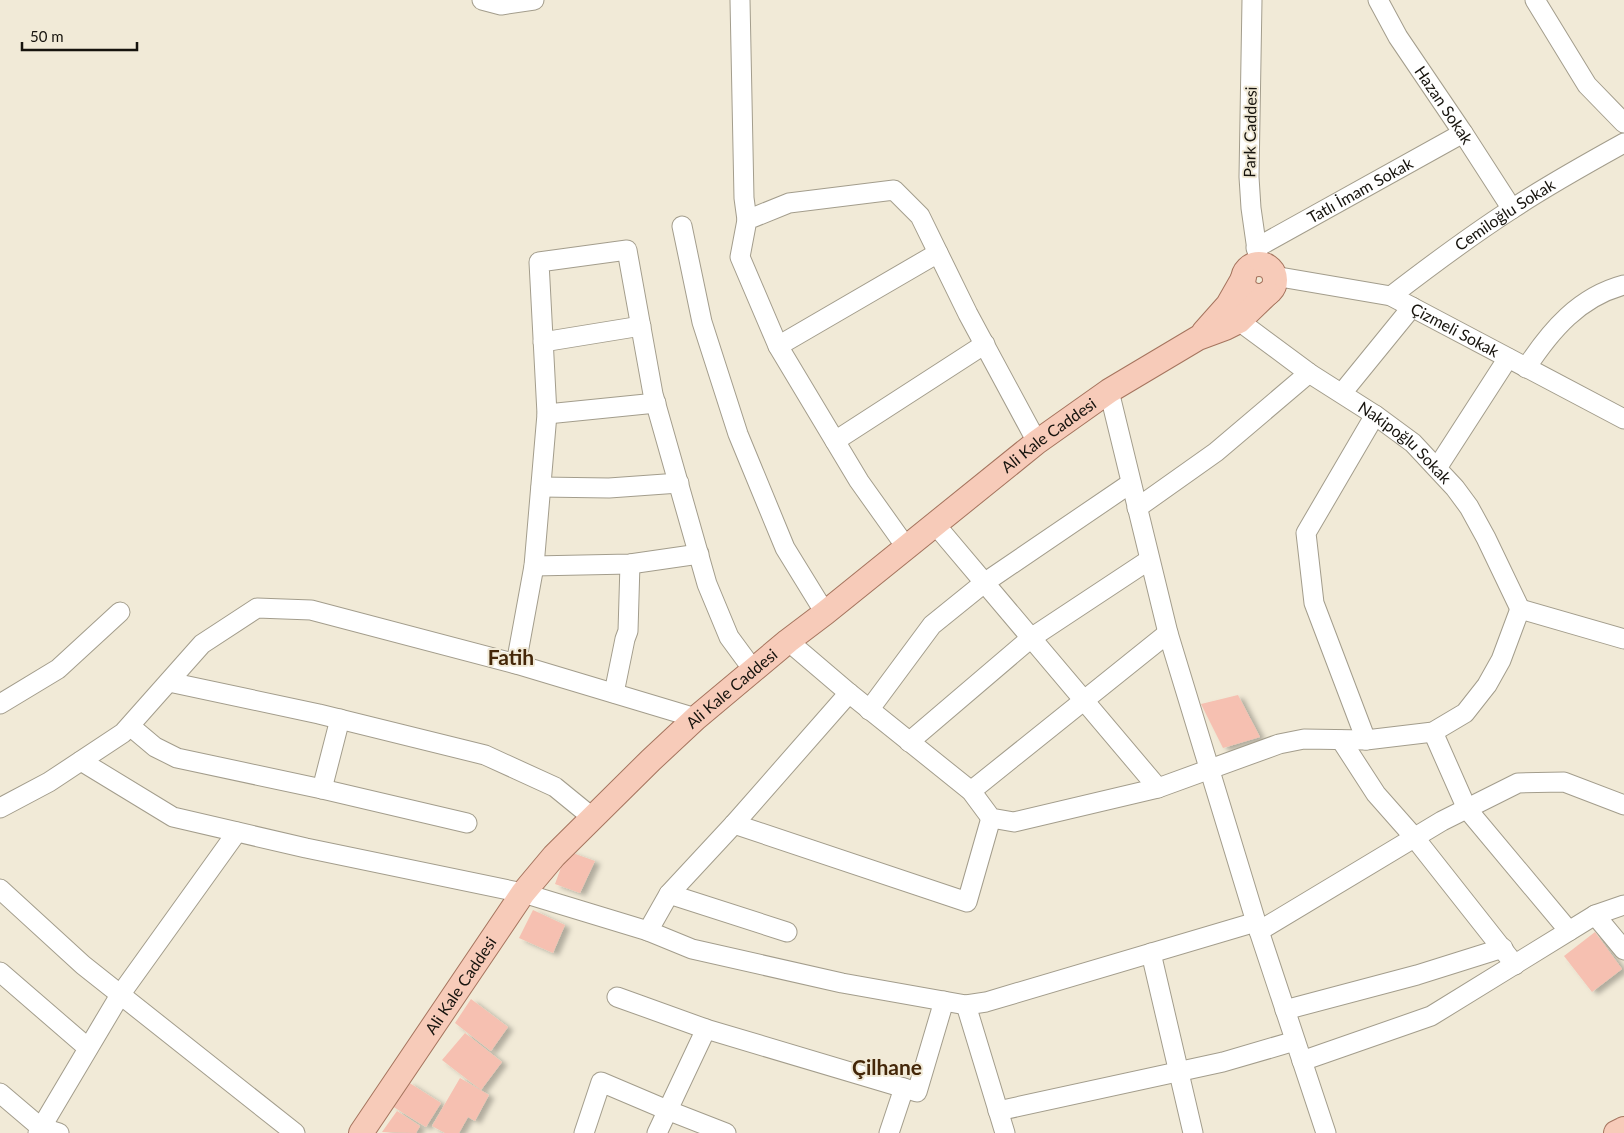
<svg xmlns="http://www.w3.org/2000/svg" width="1624" height="1133" font-family="Lato,sans-serif">
  <defs>
    <filter id="shadow"><feDropShadow dx="5.5" dy="3" stdDeviation="2.5" flood-color="#0004"/></filter>
  </defs>
  <rect width="100%" height="100%" fill="#f1ead7"/>
  <g fill="#f6c0b1" filter="url(#shadow)">
    <polygon points="1238,695 1260,737 1223,748 1201,704"/>
    <polygon points="567,851 595,861 580,893 555,884"/>
    <polygon points="533,910 565,925 553,953 519,938"/>
    <polygon points="1595,932 1622,969 1592,992 1564,956"/>
    <polygon points="471,999 508,1027 491,1051 455,1023"/>
    <polygon points="465,1033 502,1062 481,1090 442,1060"/>
    <polygon points="460,1078 489,1095 475,1121 468,1117 459,1133 445,1133 432,1126"/>
    <polygon points="408,1082 441,1103 426,1127 392,1106"/>
    <polygon points="397,1111 420,1126 416,1133 382,1132"/>
  </g>
  <g fill="none" stroke-linecap="round" stroke-linejoin="round">
    <defs>
      <g id="minor">
        <polyline points="482,0 501,5 534,0"/>
        <polyline points="740,0 744,198 747,220"/>
        <polyline points="1252,0 1249,177 1251,208 1259,264"/>
        <path id="s1" d="M1378,0L1398,37L1463,133L1512,209"/>
        <polyline points="1535,0 1587,85 1624,123"/>
        <polyline points="682,226 702,322 738,434 785,548 825,613"/>
        <path id="s2" d="M1256,248L1463,133"/>
        <path id="s3" d="M1274,276L1391,296L1624,419"/>
        <path id="s4" d="M1391,296C1430,266 1470,236 1512,209C1548,185 1586,164 1624,143"/>
        <path id="s5" d="M1239,321L1309,373L1375,415L1413,443L1455,488L1469,507L1486,538L1520,609"/>
        <polyline points="543,342 641,326"/>
        <polyline points="778,346 938,253"/>
        <path d="M1526,368C1551,330 1579,297 1624,285"/>
        <polyline points="1109,391 1168,633 1256,922 1326,1133"/>
        <polyline points="1342,393 1412,307"/>
        <polyline points="547,414 656,403"/>
        <polyline points="835,441 985,344"/>
        <polyline points="1437,468 1508,358"/>
        <polyline points="541,487 609,488 679,483"/>
        <polyline points="1137,508 1216,452 1309,373"/>
        <polyline points="934,523 1158,788"/>
        <polyline points="906,547 859,481 778,346 740,257 747,220 789,203 894,190 920,216 968,314 1037,442"/>
        <polyline points="534,566 630,564 699,554"/>
        <polyline points="1520,609 1624,639"/>
        <polyline points="788,641 849,693 971,791 991,818 1014,822 1158,788 1279,744 1304,739 1366,740 1433,732 1465,713 1487,685 1501,660 1520,609"/>
        <polyline points="516,664 534,566 547,414 539,262 627,250 653,394 707,584 729,637 754,671"/>
        <polyline points="169,682 319,714 485,755 555,787 593,818"/>
        <polyline points="614,693 625,639 628,631 630,564"/>
        <polyline points="0,704 58,669 120,612"/>
        <polyline points="869,710 932,625 984,583 1131,483"/>
        <polyline points="130,726 155,747 177,758 322,789 467,823"/>
        <polyline points="1433,732 1467,809 1569,931"/>
        <polyline points="1341,740 1376,794 1414,837 1515,965"/>
        <polyline points="1366,740 1314,603 1306,533 1375,415"/>
        <polyline points="909,742 1031,638 1149,560"/>
        <polyline points="81,761 173,817 306,848 523,893 648,931 692,949 842,983 966,1005 986,1002 1256,922"/>
        <polyline points="322,789 340,719"/>
        <polyline points="971,791 1168,633"/>
        <polyline points="0,808 49,782 123,733 202,644 257,608 311,610 516,664 696,718"/>
        <polyline points="734,824 967,902 991,818"/>
        <polyline points="0,889 83,965 295,1133"/>
        <polyline points="669,894 787,932"/>
        <polyline points="1595,915 1624,950"/>
        <polyline points="648,931 669,894 734,824 849,693"/>
        <polyline points="1259,931 1442,821 1518,783 1564,782 1624,805"/>
        <polyline points="1151,953 1193,1133"/>
        <polyline points="0,972 88,1048"/>
        <polyline points="617,997 706,1029 904,1088"/>
        <polyline points="966,1005 1005,1133"/>
        <polyline points="1285,1010 1417,975 1503,948"/>
        <polyline points="1302,1061 1431,1016 1595,915 1624,905"/>
        <polyline points="0,1093 40,1127 59,1133"/>
        <polyline points="998,1111 1223,1062 1295,1041"/>
        <polyline points="38,1133 120,995 237,832"/>
        <polyline points="584,1133 601,1082 667,1110 726,1133"/>
        <polyline points="657,1133 706,1029"/>
        <polyline points="889,1133 904,1088 917,1092 944,1001"/>
      </g>
      <g id="major">
        <circle cx="1259" cy="280" r="16"/>
        <polyline points="1204,332 1228,305 1244,277"/>
        <path id="s6" d="M361,1133L523,893L554,856L651,760L696,718L788,641L825,613L1037,442L1109,391L1198,338L1225,328L1239,321L1268,293"/>
        <polyline points="1616,1133 1624,1129"/>
      </g>
    </defs>
    <use href="#minor" stroke="#a39d8c" stroke-width="21"/>
    <use href="#major" stroke="#a5745e" stroke-width="26"/>
    <use href="#minor" stroke="#fff" stroke-width="19"/>
    <use href="#major" stroke="#f7cbb9" stroke-width="24"/>
  </g>
  <g text-anchor="middle" stroke-width="4" stroke-linejoin="round" paint-order="stroke">
    <g font-size="16" fill="#16130d" stroke="#f1ead7">
      <text dy="6" stroke="none"><textPath href="#s1" startOffset="124">Hazan Sokak</textPath></text>
      <text transform="translate(1250 132) rotate(-89)" y="6">Park Caddesi</text>
      <text dy="6" stroke="none"><textPath href="#s2" startOffset="119">Tatlı İmam Sokak</textPath></text>
      <text dy="6" stroke="none"><textPath href="#s4" startOffset="140">Cemiloğlu Sokak</textPath></text>
      <text dy="6" stroke="none"><textPath href="#s3" startOffset="191">Çizmeli Sokak</textPath></text>
      <text dy="6" stroke="none"><textPath href="#s6" startOffset="988">Ali Kale Caddesi</textPath></text>
      <text dy="6" stroke="none"><textPath href="#s5" startOffset="206">Nakipoğlu Sokak</textPath></text>
      <text dy="6" stroke="none"><textPath href="#s6" startOffset="582">Ali Kale Caddesi</textPath></text>
      <text dy="6" stroke="none"><textPath href="#s6" startOffset="178">Ali Kale Caddesi</textPath></text>
    </g>
    <g font-size="21" font-weight="bold" fill="#442709" stroke="#f1ead7">
      <text x="511" y="665">Fatih</text>
      <text x="887" y="1075">Çilhane</text>
    </g>
  </g>
  <path d="M22 42v8h115v-8" fill="none" stroke="#16130d" stroke-width="2.5"/>
  <text x="30" y="42" font-size="15" fill="#16130d" stroke="#f1ead7" stroke-width="4" paint-order="stroke">50 m</text>
</svg>
